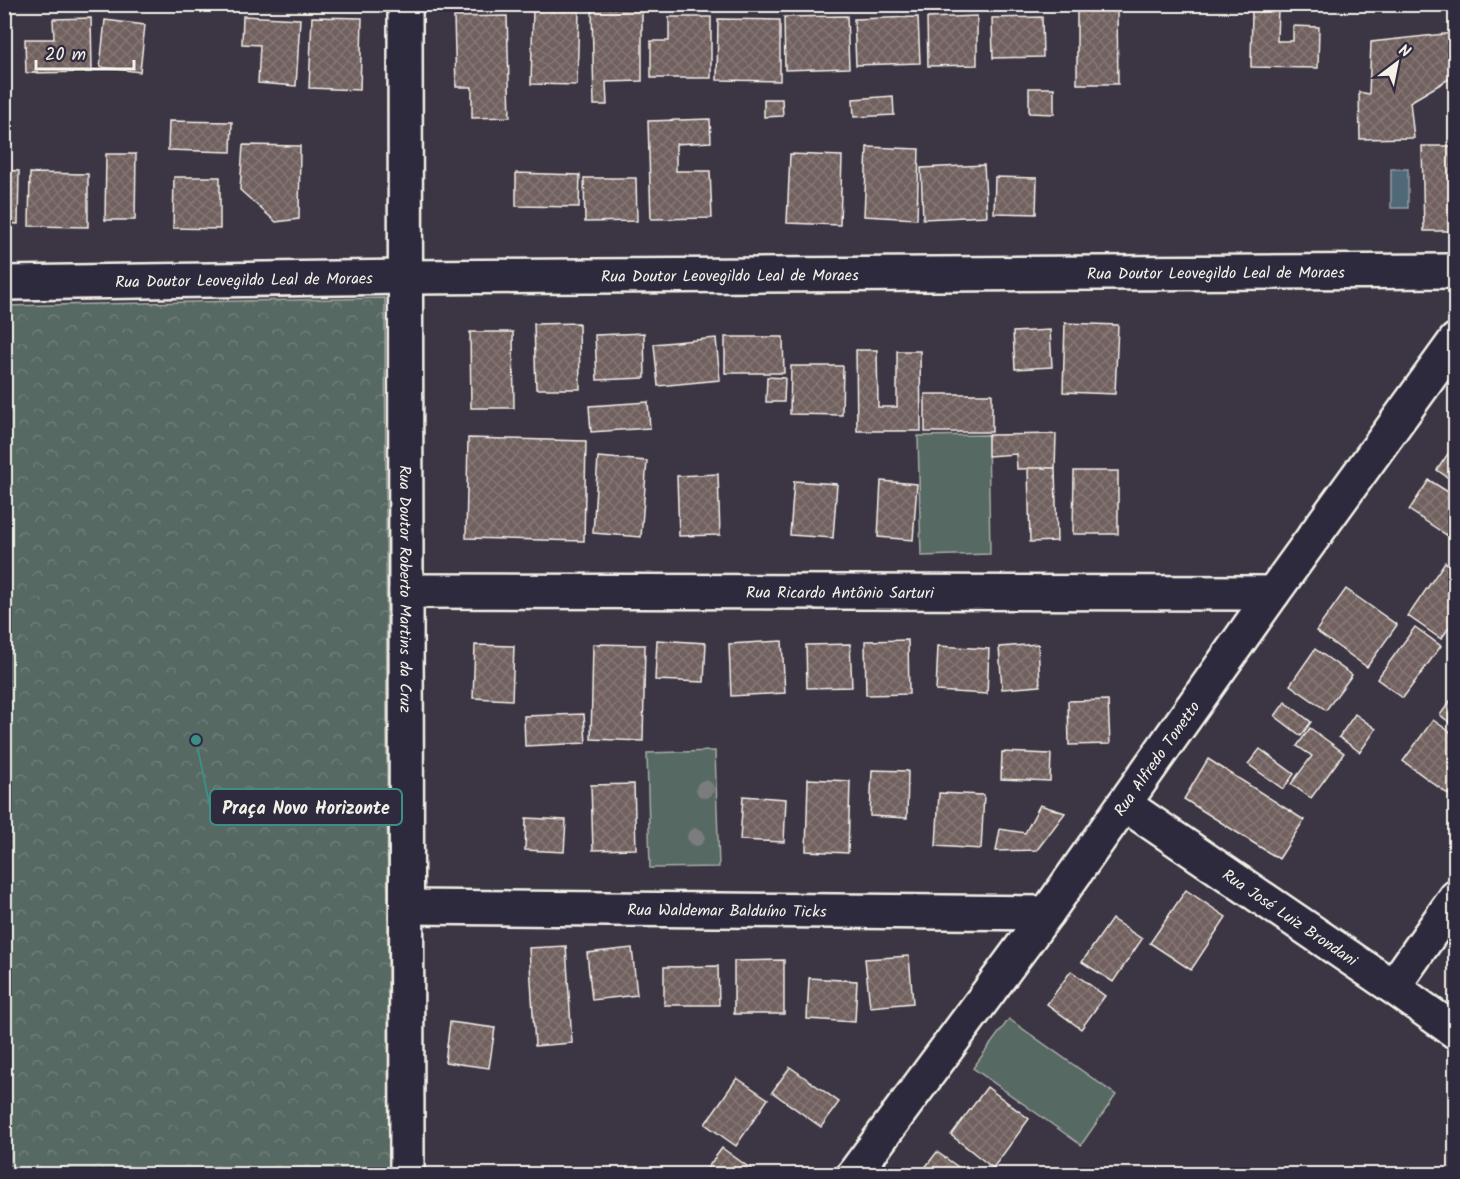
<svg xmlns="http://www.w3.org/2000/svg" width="1460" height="1179" font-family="Kalam,sans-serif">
  <defs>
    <pattern id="park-crowns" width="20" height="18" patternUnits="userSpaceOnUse" patternTransform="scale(1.5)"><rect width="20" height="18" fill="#576962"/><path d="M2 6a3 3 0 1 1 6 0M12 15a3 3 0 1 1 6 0" fill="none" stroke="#707f78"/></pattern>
    <pattern id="building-cross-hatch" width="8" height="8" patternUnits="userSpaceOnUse" patternTransform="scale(1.5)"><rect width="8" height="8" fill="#70605e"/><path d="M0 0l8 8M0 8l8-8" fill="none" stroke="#857775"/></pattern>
  </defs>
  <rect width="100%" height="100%" fill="#3c3544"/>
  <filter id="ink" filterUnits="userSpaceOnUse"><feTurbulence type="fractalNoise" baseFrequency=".0167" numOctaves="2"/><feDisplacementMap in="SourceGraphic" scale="12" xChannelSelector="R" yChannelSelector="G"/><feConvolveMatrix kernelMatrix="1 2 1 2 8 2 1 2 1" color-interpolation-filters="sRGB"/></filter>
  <g filter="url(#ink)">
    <g fill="#576962" stroke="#a6ada5" stroke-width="1.5">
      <polygon points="988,435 990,554 921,556 918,436"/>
      <polygon points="715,751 719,867 650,868 647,753"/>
      <polygon points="1009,1019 1116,1095 1081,1145 973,1068"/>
    </g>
    <polygon fill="url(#park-crowns)" stroke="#a6ada5" stroke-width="1.5" points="385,298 389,1174 5,1174 5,306"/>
    <rect fill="#506978" stroke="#929fa5" stroke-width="1.5" x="1391" y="169" width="17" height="39"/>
    <g fill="url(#building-cross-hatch)" stroke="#f4f1e8" stroke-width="1.5">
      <polygon points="642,7 642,81 606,82 607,105 594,105 592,8"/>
      <polygon points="1252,8 1278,8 1277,41 1293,41 1293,26 1319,27 1318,68 1251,67"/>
      <polygon points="533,9 579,10 577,85 531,84"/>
      <polygon points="1077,11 1117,11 1118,84 1077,84"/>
      <polygon points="243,16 300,19 296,86 258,83 260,45 242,44"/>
      <polygon points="507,16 510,117 472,118 472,87 456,87 454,17"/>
      <polygon points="847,16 849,68 785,70 784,17"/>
      <polygon points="977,16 977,65 928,66 927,18"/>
      <polygon points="312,17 362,18 360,90 309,88"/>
      <polygon points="669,17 711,17 711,78 651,78 651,41 669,41"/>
      <polygon points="918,17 920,63 856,65 854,19"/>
      <polygon points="1042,17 1043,57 993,58 992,18"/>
      <polygon points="91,18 92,72 26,73 25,39 54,39 53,19"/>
      <polygon points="718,19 780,20 780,81 717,80"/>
      <polygon points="105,20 145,25 140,72 100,67"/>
      <polygon points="1453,33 1454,76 1410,102 1414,138 1360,139 1359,92 1369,94 1371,42"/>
      <polygon points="1029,88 1054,88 1054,114 1029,113"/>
      <polygon points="893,96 894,115 854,117 853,99"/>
      <polygon points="764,99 782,99 783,116 764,117"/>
      <polygon points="710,119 711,142 676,144 676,171 710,171 712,218 651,219 648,121"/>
      <polygon points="169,121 232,122 231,152 168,150"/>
      <polygon points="243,145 300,146 299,219 276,222 240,190"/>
      <polygon points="1422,146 1452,146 1453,231 1424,231"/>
      <polygon points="867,147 919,149 917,219 864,216"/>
      <polygon points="106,154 136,154 135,220 105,220"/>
      <polygon points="790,154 842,156 840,225 787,223"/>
      <polygon points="984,165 987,216 923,219 921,168"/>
      <polygon points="4,170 19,171 18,224 4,223"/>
      <polygon points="30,173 88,174 88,227 29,226"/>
      <polygon points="516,173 580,175 579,207 516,206"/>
      <polygon points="174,177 220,177 220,229 173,228"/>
      <polygon points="995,177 1037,178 1036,214 994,213"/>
      <polygon points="584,178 636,178 637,221 585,222"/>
      <polygon points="579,323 580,389 536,389 534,324"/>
      <polygon points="1065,323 1118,325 1115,394 1063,392"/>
      <polygon points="1050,330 1052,367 1015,369 1013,332"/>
      <polygon points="470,332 513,332 514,408 471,408"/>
      <polygon points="644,333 645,378 597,380 595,335"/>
      <polygon points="725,337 783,337 784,373 725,373"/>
      <polygon points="716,338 720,380 658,386 654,344"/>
      <polygon points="856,350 877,350 878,407 897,407 897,351 920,351 921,431 857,431"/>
      <polygon points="791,366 843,366 842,415 790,414"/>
      <polygon points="767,377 785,378 784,402 766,402"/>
      <rect x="925" y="394" width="67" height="38"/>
      <polygon points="648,402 650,428 591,432 589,406"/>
      <polygon points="1056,434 1055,468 1017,469 1016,454 988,456 988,435"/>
      <polygon points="468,438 586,441 584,541 466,538"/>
      <polygon points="1456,442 1456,483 1437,470"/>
      <polygon points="598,457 647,461 641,537 593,533"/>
      <polygon points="1028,468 1055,468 1057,541 1030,542"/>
      <polygon points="1074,471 1118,471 1118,534 1073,534"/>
      <polygon points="718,474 720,535 679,536 677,476"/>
      <polygon points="1429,480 1456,497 1456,525 1448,536 1409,510"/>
      <polygon points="794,481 837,484 833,538 790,535"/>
      <polygon points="881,481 917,484 913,540 878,537"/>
      <polygon points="1445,562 1456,569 1456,618 1441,639 1408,616"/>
      <polygon points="1346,589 1397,625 1367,667 1316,631"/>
      <polygon points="1415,627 1441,646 1403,698 1377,679"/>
      <polygon points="657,640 706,643 704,682 655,680"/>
      <polygon points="908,640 909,694 866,695 865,641"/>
      <polygon points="782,641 785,693 731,696 729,644"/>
      <polygon points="593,644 645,645 643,741 591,739"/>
      <polygon points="850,644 852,687 807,688 806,645"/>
      <polygon points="1038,644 1040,686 1002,689 999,647"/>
      <polygon points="475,645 514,646 512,700 473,698"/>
      <polygon points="938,646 989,649 987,694 936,691"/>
      <polygon points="1315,649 1352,675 1326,710 1290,685"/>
      <polygon points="1456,693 1456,727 1440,715"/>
      <polygon points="1108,700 1110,744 1069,745 1068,701"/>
      <polygon points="1285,702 1311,722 1301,736 1275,716"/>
      <polygon points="584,714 586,743 525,746 524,716"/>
      <polygon points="1355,714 1376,729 1360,752 1339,737"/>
      <polygon points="1433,720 1456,736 1456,800 1403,761"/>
      <polygon points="1310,728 1344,753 1311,798 1291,784 1312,756 1297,746"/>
      <polygon points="1260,749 1294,774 1283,789 1248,764"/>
      <polygon points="1002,752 1051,754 1050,781 1001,779"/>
      <polygon points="1208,759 1304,820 1279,859 1184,799"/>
      <polygon points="872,770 908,771 907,818 870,816"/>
      <polygon points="808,779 850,781 848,853 806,851"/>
      <polygon points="634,784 636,849 593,850 591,785"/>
      <polygon points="939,793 984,795 981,849 936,846"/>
      <polygon points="743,796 786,799 784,842 740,840"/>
      <polygon points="1040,805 1065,813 1037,850 996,851 1000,829 1025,833"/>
      <polygon points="526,818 566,820 564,852 525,850"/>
      <polygon points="1186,890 1226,917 1191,970 1150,943"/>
      <polygon points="1112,919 1142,939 1113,982 1082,962"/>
      <polygon points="566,946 572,1043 535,1046 529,948"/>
      <polygon points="632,948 637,995 592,1000 587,953"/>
      <polygon points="909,956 913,1003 870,1007 865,959"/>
      <polygon points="784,960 784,1014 734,1014 734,961"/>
      <polygon points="718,966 719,1005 664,1005 664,967"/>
      <polygon points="1071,971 1105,996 1081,1029 1047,1004"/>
      <polygon points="809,978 857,981 855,1022 807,1019"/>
      <polygon points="450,1022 495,1028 489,1068 445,1062"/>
      <polygon points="790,1067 839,1102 821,1127 772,1092"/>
      <polygon points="737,1078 768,1099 736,1146 705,1124"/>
      <polygon points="987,1087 1029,1119 993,1168 951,1135"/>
      <polygon points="722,1148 758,1174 703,1174"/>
      <polygon points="937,1152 968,1174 920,1174"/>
    </g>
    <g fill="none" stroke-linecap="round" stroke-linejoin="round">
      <defs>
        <g id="minor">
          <path id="s1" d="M405,4L407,1174"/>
          <path id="s2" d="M4,283L406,277L1456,271"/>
          <path id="s3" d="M406,591L1273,593"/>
          <path id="s4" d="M1124,804L1393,987L1456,1032"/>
          <path id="s5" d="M407,907L1047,913"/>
          <polyline points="1393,987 1456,897"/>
          <path id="s6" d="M854,1174L1047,913L1273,593L1456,340"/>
        </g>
      </defs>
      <use href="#minor" stroke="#f4f1e8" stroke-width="38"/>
      <use href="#minor" stroke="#2f2a3d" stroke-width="33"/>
    </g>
    <g fill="#7a7b7d">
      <circle cx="705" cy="789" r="9"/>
      <circle cx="696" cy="837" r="9"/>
    </g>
  </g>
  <g text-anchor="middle" stroke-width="5" stroke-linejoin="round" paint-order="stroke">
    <g font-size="16" fill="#f4f1e8" stroke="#2f2a3d">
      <text dy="6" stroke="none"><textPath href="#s2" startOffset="1212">Rua Doutor Leovegildo Leal de Moraes</textPath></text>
      <text dy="6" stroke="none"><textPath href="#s2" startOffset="726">Rua Doutor Leovegildo Leal de Moraes</textPath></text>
      <text dy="6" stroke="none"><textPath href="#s2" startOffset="240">Rua Doutor Leovegildo Leal de Moraes</textPath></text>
      <text dy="6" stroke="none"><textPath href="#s1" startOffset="585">Rua Doutor Roberto Martins da Cruz</textPath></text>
      <text dy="6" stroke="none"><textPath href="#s3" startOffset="434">Rua Ricardo Antônio Sarturi</textPath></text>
      <text dy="6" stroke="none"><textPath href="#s6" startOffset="514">Rua Alfredo Tonetto</textPath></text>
      <text dy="6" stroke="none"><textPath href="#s5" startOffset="320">Rua Waldemar Balduíno Ticks</textPath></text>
      <text dy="6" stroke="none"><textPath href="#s4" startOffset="201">Rua José Luiz Brondani</textPath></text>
    </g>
  </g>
  <path fill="none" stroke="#3d8f86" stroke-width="2" d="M196 740L210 807"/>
  <circle fill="#3d8f86" stroke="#2f2a3d" stroke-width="2" cx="196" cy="740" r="6"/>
  <rect fill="#2f2a3d" stroke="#3d8f86" stroke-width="2" x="210" y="789" width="192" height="36" rx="6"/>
  <g font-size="18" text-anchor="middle" font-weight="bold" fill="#f4f1e8">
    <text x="306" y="814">Praça Novo Horizonte</text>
  </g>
  <rect width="1460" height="1179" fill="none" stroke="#2f2a3d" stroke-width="24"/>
  <rect x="12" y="12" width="1436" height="1155" fill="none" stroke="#f4f1e8" stroke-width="2" filter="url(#ink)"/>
  <g transform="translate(1397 63) rotate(32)" stroke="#2f2a3d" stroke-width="4.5" paint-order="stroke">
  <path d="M0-4.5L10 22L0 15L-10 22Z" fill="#f4f1e8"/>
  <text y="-9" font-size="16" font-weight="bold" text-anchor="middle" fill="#f4f1e8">N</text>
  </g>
  <path d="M36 60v9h98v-9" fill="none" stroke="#f4f1e8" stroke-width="3"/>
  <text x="45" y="60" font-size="18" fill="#f4f1e8" stroke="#2f2a3d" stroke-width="4.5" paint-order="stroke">20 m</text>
</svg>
